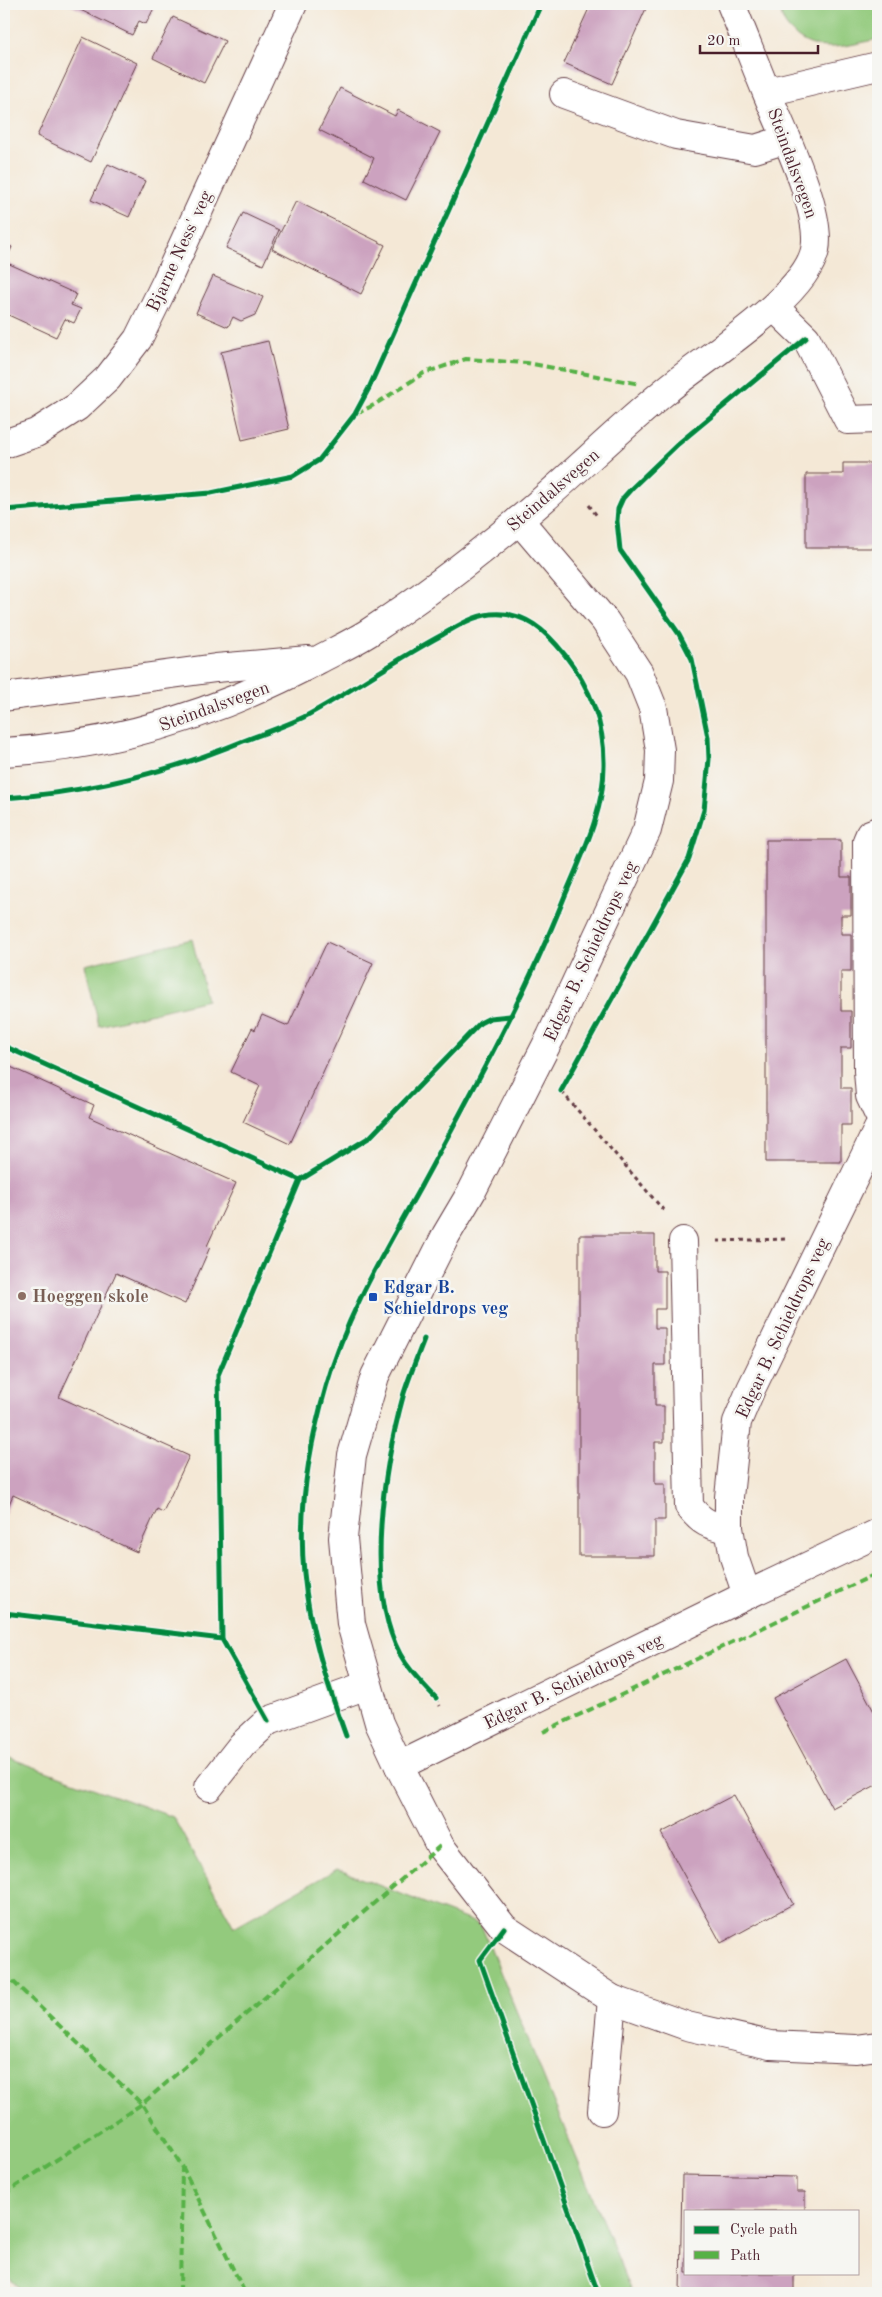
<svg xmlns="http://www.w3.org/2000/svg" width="882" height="2297" font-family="'Old Standard TT',serif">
  <rect width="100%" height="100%" fill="#f6f6f2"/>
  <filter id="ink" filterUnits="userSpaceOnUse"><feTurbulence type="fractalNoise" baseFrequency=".02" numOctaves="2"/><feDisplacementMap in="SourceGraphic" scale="10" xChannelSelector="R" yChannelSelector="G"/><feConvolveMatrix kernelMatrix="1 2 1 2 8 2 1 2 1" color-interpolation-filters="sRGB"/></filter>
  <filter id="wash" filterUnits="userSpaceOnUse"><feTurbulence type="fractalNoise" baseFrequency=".0096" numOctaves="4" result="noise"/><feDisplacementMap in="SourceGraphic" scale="20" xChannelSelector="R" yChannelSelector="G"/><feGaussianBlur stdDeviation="1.12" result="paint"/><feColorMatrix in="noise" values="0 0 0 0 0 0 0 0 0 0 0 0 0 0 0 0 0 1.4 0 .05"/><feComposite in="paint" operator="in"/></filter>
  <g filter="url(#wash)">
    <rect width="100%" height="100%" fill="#f4e8d6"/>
    <g fill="#93ca7d" stroke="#6e7454">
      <path d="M781,4H878V39C849,45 814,57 791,31C783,23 780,16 781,4Z"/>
      <polygon points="192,939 207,1000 99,1026 85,965"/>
      <polygon points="4,1756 173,1817 234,1927 337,1869 481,1925 632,2293 18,2293 18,2286 4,2274"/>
    </g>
    <g id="blocks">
      <g fill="#cca2bf">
        <polygon points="68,4 156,4 146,24 139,21 132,35"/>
        <polygon points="591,4 648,4 612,84 564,63"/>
        <polygon points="173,17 225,41 204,83 153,58"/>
        <polygon points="83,37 137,63 91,162 37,136"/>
        <polygon points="340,88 395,116 398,110 440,132 406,200 364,179 374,158 319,130"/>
        <polygon points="108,164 145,181 129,217 91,200"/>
        <polygon points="296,201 385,245 361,294 272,249"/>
        <polygon points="243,213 279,230 263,265 226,248"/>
        <polygon points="4,244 12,247 5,262 76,294 71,305 81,309 74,323 65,319 56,337 4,313"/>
        <polygon points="213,276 263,297 255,315 241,321 233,317 228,327 196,313"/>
        <polygon points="268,341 289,429 242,440 221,352"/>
        <polygon points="843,463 878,463 878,548 806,548 806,474 843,474"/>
        <polygon points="766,840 841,840 841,877 851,877 851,915 841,915 841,934 851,934 851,971 841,971 841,1011 851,1011 851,1048 841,1048 841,1088 851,1088 851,1125 841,1125 841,1162 766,1162"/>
        <polygon points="327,942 373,963 290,1144 243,1122 260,1086 231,1072 252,1028 255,1030 262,1015 288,1026"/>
        <polygon points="4,1064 94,1105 89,1117 236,1183 207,1246 210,1247 185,1304 116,1273 59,1397 189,1456 163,1512 157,1509 137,1552 13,1495 4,1516"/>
        <polygon points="579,1235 655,1235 655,1271 665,1271 665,1309 655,1309 655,1328 665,1328 665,1365 655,1365 655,1406 664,1406 664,1442 655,1442 655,1484 665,1484 665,1520 655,1520 655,1556 579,1556"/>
        <polygon points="846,1659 878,1719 878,1784 832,1808 773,1698"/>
        <polygon points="734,1795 793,1904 721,1943 661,1833"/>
        <polygon points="682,2175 797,2177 797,2192 805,2192 805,2211 686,2211 686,2273 794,2273 794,2293 680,2293"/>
      </g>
    </g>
  </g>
  <g filter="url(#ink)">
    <use href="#blocks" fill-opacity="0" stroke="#643d45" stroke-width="1"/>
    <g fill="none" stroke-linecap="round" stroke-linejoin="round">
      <defs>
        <g id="minor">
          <polyline points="767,92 878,66"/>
          <polyline points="564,94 676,135 755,149 787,139"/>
          <polyline points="774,307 806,338 848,420 878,419"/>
          <polyline points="4,444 36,433 77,407 108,378 138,339 166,282 293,4"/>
          <polyline points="519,520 605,621 639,673 653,708 660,750 659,781 647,830 551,1036 472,1191 446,1235 375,1376 352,1455 343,1538 351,1624 379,1723 399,1766 440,1846 504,1928 612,1999 687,2026 770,2045 856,2049 878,2046"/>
          <polyline points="4,697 216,668 308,660"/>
          <path d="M4,752C115,746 221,712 318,660C335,651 352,643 368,633C420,599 470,561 518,521C569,479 616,431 668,389C706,357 805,297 815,250C823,212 781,128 766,91C754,62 743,33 731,4"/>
          <polyline points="878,831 870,834 867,841 868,1071 870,1096 878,1113"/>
          <path d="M683,1241L689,1506C700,1521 710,1527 729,1528"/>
          <polyline points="747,1595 734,1557 729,1528 729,1497 737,1422 751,1389 878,1129"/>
          <polyline points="399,1766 747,1595 878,1533"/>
          <polyline points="209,1787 242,1745 268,1721 367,1685"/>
          <polyline points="602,2111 612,1999"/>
        </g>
      </defs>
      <use href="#minor" stroke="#643d45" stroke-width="30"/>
      <g stroke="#643d45" stroke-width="3" stroke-dasharray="4 4" stroke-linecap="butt">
        <polyline points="589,505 597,516"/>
        <polyline points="562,1092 665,1212"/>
        <polyline points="717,1241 786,1239"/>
        <polyline points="436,1698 440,1706"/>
      </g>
      <use href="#minor" stroke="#fff" stroke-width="28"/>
      <g stroke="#57b146" stroke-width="4" stroke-dasharray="8 4" stroke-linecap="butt">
        <polyline points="356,414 374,405 424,373 466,359 527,363 640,384"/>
        <polyline points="543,1732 878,1573"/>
        <polyline points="4,1973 142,2104 182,2166 245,2293"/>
        <polyline points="4,2194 142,2104 440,1846"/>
        <polyline points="180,2293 182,2168"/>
      </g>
      <defs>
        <g id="cycleway">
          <polyline points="4,510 211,493 293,476 319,460 355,414 369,388 541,4"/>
          <path d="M4,798C87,793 169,772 246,740C265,733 285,726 304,717C351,692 395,660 442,635C457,626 473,616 491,614C525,611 546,631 565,655C589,686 604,722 604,762C605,810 582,855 564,898C524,998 472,1092 421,1186C385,1251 346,1315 326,1387C309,1446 298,1512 304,1573C309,1629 327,1683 346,1736"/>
          <polyline points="4,1046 300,1180"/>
          <polyline points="561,1091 689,859 704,810 709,759 708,737 692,659 679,634 620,550 617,521 618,509 623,498 632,488 678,444 806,338"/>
          <path d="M424,1339C417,1357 410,1375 404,1393C384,1465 364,1586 400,1654C409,1671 423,1684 436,1698"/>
          <polyline points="4,1613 222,1639 268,1721"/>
          <polyline points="222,1639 218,1375 300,1180 370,1137 480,1023 490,1018 510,1016"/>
          <polyline points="504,1928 480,1960 598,2293"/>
        </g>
      </defs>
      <use href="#cycleway" stroke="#f6f6f2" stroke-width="8"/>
      <use href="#cycleway" stroke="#00873e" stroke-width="5"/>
    </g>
  </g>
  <circle fill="#8d6e63" stroke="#f6f6f2" stroke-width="2" cx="22" cy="1296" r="5"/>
  <rect fill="#1a4fb4" stroke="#f6f6f2" stroke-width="2" x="368" y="1292" width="10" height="10" rx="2.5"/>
  <g text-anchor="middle" stroke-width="5" stroke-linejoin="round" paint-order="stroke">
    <g font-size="18" fill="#4a1f2b" stroke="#f6f6f2">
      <text transform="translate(793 163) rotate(70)" y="6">Steindalsvegen</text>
      <text transform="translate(179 251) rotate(-65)" y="6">Bjarne Ness' veg</text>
      <text transform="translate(553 490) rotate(-41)" y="6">Steindalsvegen</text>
      <text transform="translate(214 706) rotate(-20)" y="6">Steindalsvegen</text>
      <text transform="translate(590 951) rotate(-65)" y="6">Edgar B. Schieldrops veg</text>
      <text transform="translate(782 1328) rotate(-65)" y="6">Edgar B. Schieldrops veg</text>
      <text transform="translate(573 1681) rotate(-26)" y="6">Edgar B. Schieldrops veg</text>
    </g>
    <g font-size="18" font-weight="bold" fill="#164399" stroke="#f6f6f2" text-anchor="start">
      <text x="383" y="1293">Edgar B.<tspan x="383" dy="21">Schieldrops veg</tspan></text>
    </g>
    <g font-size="18" font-weight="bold" fill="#785e54" stroke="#f6f6f2" text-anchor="start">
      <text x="32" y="1302">Hoeggen skole</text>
    </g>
  </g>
  <rect width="882" height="2297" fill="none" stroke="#f6f6f2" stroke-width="20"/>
  <rect x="684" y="2210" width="175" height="65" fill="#f6f6f2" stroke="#b1a0a2"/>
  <rect x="694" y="2226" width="25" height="8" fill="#00873e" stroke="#b1a0a2"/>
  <text x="730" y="2234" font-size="15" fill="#4a1f2b">Cycle path</text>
  <rect x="694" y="2251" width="25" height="8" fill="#57b146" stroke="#b1a0a2"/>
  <text x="730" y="2260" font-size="15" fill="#4a1f2b">Path</text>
  <path d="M700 45v8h118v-8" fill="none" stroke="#4a1f2b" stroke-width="2.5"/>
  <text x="707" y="45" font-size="15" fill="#4a1f2b" stroke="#f6f6f2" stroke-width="4" paint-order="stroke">20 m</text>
</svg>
